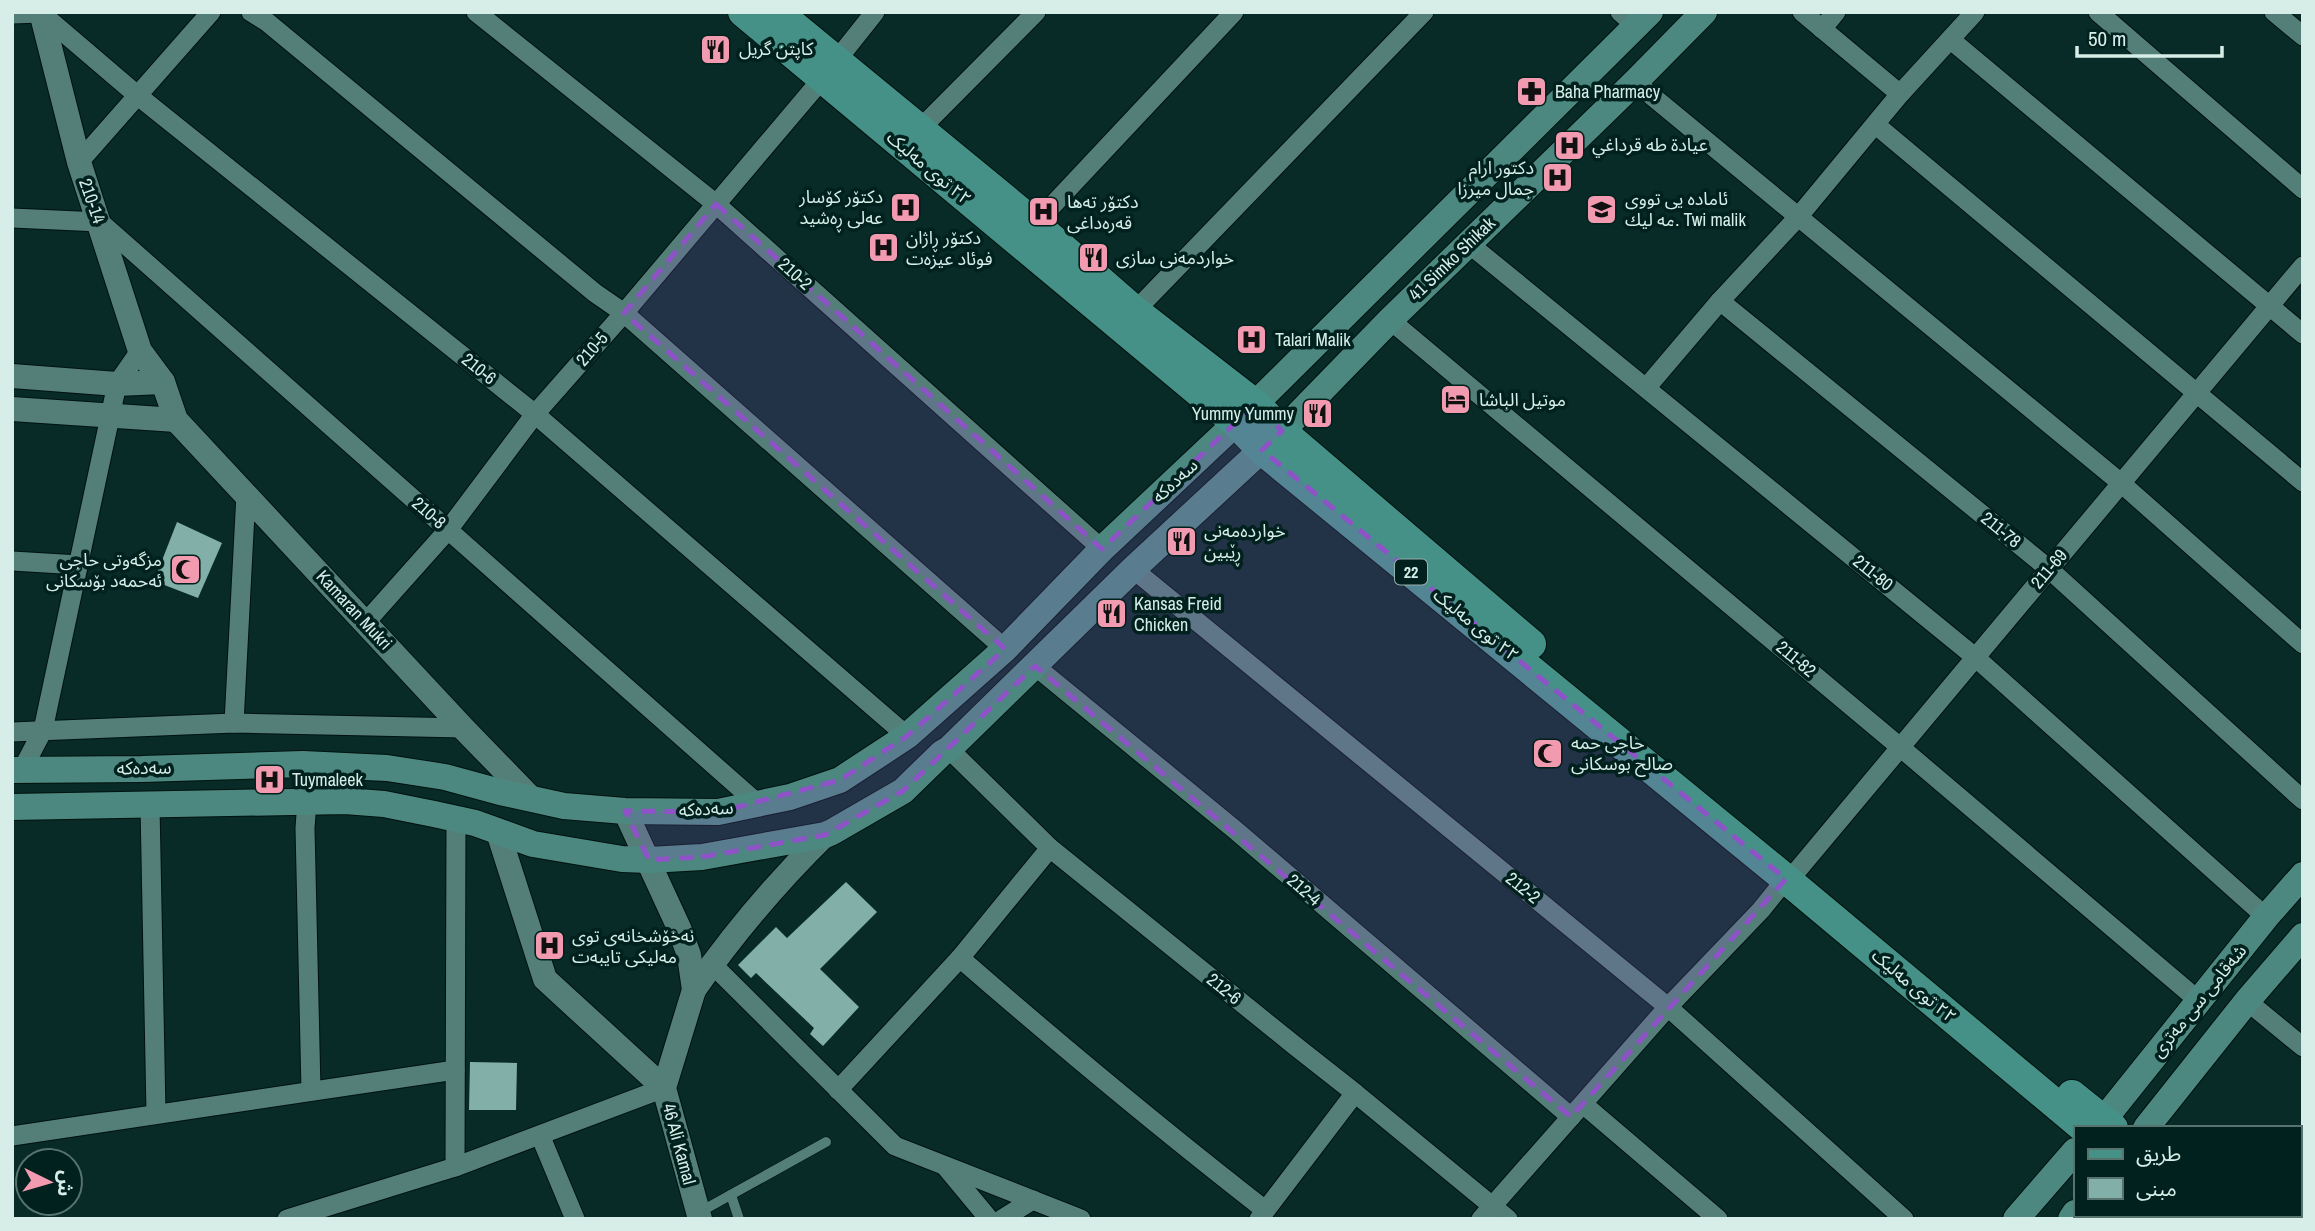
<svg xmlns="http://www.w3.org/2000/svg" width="2315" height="1231" font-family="'Archivo Narrow','Noto Sans Arabic',sans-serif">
  <rect width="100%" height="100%" fill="#082b27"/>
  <g fill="#82afa8">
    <polygon points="177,522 222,543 198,598 154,581"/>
    <polygon points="846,882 877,912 820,969 859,1007 823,1046 810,1034 814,1028 756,973 751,978 738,965 776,927 787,938"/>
    <polygon points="470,1062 517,1063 516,1110 469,1110"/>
  </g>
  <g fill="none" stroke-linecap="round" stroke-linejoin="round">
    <defs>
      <g id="service">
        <polyline points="731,1195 739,1219"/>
        <polyline points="698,1213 826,1142"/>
      </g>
      <g id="minor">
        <polyline points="251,12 267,22 595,293 624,313 1005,649"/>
        <polyline points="476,12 716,204 1102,549"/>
        <polyline points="1620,12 1637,27"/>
        <polyline points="1802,12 1900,94"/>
        <polyline points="2098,12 2303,189"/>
        <polyline points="2274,12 2303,36"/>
        <polyline points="12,14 41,13 137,95 535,414 907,736"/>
        <polyline points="1822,29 1836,12"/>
        <polyline points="1951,40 2303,334"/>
        <polyline points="836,61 875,12"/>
        <polyline points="1635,82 2121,483 2303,644"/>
        <polyline points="1876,125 2303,482"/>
        <polyline points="919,130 1036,12"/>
        <polyline points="79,162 211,12"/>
        <polyline points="12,218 100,222 758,804"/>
        <polyline points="1035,224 1234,12"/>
        <polyline points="1468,243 1975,657 2266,917"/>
        <polyline points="1720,301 2049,569 2303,800"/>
        <polyline points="1135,311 1424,12"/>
        <polyline points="1390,320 1900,747 2199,1001"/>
        <polyline points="1646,388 1720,301 1799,216 1900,94 1975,12"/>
        <polyline points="12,561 79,565"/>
        <polyline points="1133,569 1668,1007 1904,1219"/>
        <polyline points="366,622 448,530 535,414 624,313 822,79"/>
        <polyline points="1035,666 1234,829 1571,1117"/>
        <polyline points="234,723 246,494"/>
        <polyline points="12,732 234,723 463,728"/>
        <polyline points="949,749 1050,848 1294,1045 1355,1093 1508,1219"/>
        <polyline points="22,770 43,730 117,384 140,351"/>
        <polyline points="307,801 305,828 311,1090"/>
        <polyline points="150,805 156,1113"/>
        <polyline points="1796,872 2303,266"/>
        <path d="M960,958C1060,1045 1161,1129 1265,1210"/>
        <polyline points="712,964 895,1146 1081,1219"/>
        <polyline points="2247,1001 2303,1047"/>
        <polyline points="838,1090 960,958 1050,848"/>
        <polyline points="1583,1104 1718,1219"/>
        <polyline points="540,1135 575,1219"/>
        <polyline points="12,1136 455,1070"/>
        <polyline points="945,1166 989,1219"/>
        <polyline points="455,1167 456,820"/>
        <polyline points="287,1219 455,1167 664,1088"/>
        <polyline points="1002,1219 1033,1200"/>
        <polyline points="1259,1219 1355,1093"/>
        <polyline points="1481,1219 1668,1007 1761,910 1786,879"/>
      </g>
      <g id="tertiary">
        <polyline points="41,12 79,162 140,351 163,382 176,420 463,728 532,799"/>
        <polyline points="12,376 117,384 163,382"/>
        <polyline points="12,409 176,420"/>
        <polyline points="625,811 679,928 689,955 694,990 664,1088 700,1219"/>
        <polyline points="498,832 545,979 664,1088"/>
        <path d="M694,990C733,934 777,882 825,835"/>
      </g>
      <g id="secondary">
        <polyline points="12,770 142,769 303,764 387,768 445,777 500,792 564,806 625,811 718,812 790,797 840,780 907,736 1005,649 1102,549 1236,423 1650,12"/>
        <polyline points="12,807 345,801 384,804 434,814 475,823 533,844 622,859 649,860 702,857 825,835 832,832 903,791 942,753 949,749 1133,569 1282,431 1390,320 1635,82 1704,12"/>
        <polyline points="2097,1128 2266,917 2303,875"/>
        <polyline points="2146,1128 2247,1001 2303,936"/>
        <polyline points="2016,1219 2075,1151"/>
        <polyline points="2071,1219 2075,1213"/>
      </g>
      <g id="primary">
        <polyline points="743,12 1236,423 1262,450 1786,879 2084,1128"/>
        <polyline points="777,12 1035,224 1135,311 1255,404 1293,441 1531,644"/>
        <polyline points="2072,1095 2113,1128"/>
        <polyline points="2198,1215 2202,1219"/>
      </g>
    </defs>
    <use href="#service" stroke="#00120f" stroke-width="11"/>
    <use href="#minor" stroke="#00120f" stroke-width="21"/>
    <use href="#tertiary" stroke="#00120f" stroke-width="26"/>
    <use href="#secondary" stroke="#00120f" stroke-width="28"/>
    <use href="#primary" stroke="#00120f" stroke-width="32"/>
    <use href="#service" stroke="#537f78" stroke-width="10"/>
    <use href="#minor" stroke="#537f78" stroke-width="19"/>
    <use href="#tertiary" stroke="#537f78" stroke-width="24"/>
    <use href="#secondary" stroke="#4d8880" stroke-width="26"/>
    <use href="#primary" stroke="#469187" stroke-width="30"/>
  </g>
  <path fill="#8d53c7" fill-opacity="0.2" stroke="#8d53c7" stroke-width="5" stroke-dasharray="14 9" stroke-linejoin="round" d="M716,204L1102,549L1255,404L1282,431L1262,450L1786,879L1571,1117L1035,666L903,791L825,835L702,857L649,860L625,811L718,812L840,780L907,736L1005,649L624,313Z"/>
  <defs>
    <symbol id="restaurant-square" viewBox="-11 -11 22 22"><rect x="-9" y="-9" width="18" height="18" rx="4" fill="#f29ab0" stroke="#00211d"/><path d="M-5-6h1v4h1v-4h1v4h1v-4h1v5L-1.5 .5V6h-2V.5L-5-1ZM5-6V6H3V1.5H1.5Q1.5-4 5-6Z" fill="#111"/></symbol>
    <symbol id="pharmacy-square" viewBox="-11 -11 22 22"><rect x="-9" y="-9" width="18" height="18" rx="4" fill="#f29ab0" stroke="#00211d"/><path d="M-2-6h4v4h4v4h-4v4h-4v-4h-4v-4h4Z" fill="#111"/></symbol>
    <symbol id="hospital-square" viewBox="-11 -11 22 22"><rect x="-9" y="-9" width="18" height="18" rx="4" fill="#f29ab0" stroke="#00211d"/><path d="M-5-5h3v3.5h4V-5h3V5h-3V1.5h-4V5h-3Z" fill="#111"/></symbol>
    <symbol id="school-square" viewBox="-11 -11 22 22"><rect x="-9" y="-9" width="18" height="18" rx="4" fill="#f29ab0" stroke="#00211d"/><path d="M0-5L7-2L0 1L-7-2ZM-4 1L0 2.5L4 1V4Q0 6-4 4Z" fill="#111"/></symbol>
    <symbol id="hotel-square" viewBox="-11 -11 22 22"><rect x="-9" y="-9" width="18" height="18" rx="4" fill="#f29ab0" stroke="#00211d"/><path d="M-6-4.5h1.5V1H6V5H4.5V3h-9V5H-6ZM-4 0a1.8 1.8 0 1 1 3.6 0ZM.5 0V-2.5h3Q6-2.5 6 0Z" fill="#111"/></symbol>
    <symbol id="mosque-square" viewBox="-11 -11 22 22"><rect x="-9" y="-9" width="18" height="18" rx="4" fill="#f29ab0" stroke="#00211d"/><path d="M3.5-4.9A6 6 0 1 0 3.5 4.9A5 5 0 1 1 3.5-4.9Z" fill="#111"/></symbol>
  </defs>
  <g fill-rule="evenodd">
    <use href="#restaurant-square" x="698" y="32" width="35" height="35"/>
    <use href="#pharmacy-square" x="1514" y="74" width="35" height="35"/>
    <use href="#hospital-square" x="1552" y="128" width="35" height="35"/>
    <use href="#hospital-square" x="1540" y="160" width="35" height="35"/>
    <use href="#hospital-square" x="888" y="190" width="35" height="35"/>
    <use href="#school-square" x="1584" y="192" width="35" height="35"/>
    <use href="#hospital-square" x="1026" y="194" width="35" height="35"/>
    <use href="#hospital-square" x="866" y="230" width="35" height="35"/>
    <use href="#restaurant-square" x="1076" y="240" width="35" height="35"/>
    <use href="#hospital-square" x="1234" y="322" width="35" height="35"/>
    <use href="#hotel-square" x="1438" y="382" width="35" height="35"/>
    <use href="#restaurant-square" x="1300" y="396" width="35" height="35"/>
    <use href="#restaurant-square" x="1164" y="524" width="35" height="35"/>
    <use href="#mosque-square" x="168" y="552" width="35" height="35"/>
    <use href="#restaurant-square" x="1094" y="596" width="35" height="35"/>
    <use href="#mosque-square" x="1530" y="736" width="35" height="35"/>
    <use href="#hospital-square" x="252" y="762" width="35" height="35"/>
    <use href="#hospital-square" x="532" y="928" width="35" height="35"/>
  </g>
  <g text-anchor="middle" stroke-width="7" stroke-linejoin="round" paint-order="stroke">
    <rect fill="#00211d" stroke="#96b0ab" stroke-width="2" x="1395" y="559.5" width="32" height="25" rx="5"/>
    <g font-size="16" font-weight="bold" fill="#d6ede8">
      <text x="1411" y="578">22</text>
    </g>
    <g font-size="18" fill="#d6ede8" stroke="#00211d" text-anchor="start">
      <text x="739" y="55">کاپتن گریل</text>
      <text x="1555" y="98">Baha Pharmacy</text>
      <text x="1592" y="151">عيادة طه قرداغي</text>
      <text x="1534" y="174" text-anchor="end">دكتور ارام<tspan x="1534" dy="21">جمال ميرزا</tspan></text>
      <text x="883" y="203" text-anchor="end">دکتۆر کۆسار<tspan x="883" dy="21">عەلی ڕەشید</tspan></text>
      <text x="1625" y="205">ئاماده يى تووى<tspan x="1625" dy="21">مه ليك. Twi malik</tspan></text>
      <text x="1067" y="208">دکتۆر تەها<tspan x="1067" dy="21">قەرەداغی</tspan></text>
      <text x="906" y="244">دکتۆر ڕاژان<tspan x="906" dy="21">فوئاد عیزەت</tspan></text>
      <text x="1116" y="264">خواردمەنی سازی</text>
      <text x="1275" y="346">Talari Malik</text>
      <text x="1479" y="406">موتيل الباشا</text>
      <text x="1294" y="420" text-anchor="end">Yummy Yummy</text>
      <text x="1204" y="537">خواردە‌مە‌نی<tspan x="1204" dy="21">ڕێبین</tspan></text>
      <text x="162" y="566" text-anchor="end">مزگەوتی حاجی<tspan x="162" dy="21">ئەحمەد بۆسکانی</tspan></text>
      <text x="1134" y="610">Kansas Freid<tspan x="1134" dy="21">Chicken</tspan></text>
      <text x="1571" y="749">حاجی حمه<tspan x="1571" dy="21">صالح بوسکانی</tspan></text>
      <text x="292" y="786">Tuymaleek</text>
      <text x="572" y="942">نەخۆشخانەی توی<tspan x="572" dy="21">مەلیكی تایبەت</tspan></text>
    </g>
    <g font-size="18" fill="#d6ede8" stroke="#00211d">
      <text transform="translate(929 168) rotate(40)" y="6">٢٢ توی مەلیک</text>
      <text transform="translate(92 201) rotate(71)" y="6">210-14</text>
      <text transform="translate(1452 259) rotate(-44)" y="6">41 Simko Shikak</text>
      <text transform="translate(795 274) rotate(42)" y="6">210-2</text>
      <text transform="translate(592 349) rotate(-49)" y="6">210-5</text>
      <text transform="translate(479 369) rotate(39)" y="6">210-6</text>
      <text transform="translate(1175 481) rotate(-43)" y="6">سەدەکە</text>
      <text transform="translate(429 513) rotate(41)" y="6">210-8</text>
      <text transform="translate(2001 530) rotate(39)" y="6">211-78</text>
      <text transform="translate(2049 569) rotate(-50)" y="6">211-69</text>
      <text transform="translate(1873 573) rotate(39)" y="6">211-80</text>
      <text transform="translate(354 610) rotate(47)" y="6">Kamaran Mukri</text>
      <text transform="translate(1476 625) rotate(39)" y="6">٢٢ توی مەلیک</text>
      <text transform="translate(1796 659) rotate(40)" y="6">211-82</text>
      <text transform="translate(144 768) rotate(-1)" y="6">سەدەکە</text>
      <text transform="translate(706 809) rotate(-3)" y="6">سەدەکە</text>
      <text transform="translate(1523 888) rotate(39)" y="6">212-2</text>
      <text transform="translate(1304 890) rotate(41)" y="6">212-4</text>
      <text transform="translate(1914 986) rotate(40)" y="6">٢٢ توی مەلیک</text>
      <text transform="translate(1224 989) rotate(39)" y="6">212-6</text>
      <text transform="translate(2199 1001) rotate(-51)" y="6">شەقامی سی مەتری</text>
      <text transform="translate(679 1144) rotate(75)" y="6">46 Ali Kamal</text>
    </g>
  </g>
  <rect width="2315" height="1231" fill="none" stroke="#d6ede8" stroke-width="28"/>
  <rect x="2074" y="1126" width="228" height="91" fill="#00211d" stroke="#56736e" stroke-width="2"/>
  <rect x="2088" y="1149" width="35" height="10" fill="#469187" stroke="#56736e" stroke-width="2"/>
  <text x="2136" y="1161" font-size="21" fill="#d6ede8">طريق</text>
  <rect x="2088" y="1178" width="35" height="21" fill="#82afa8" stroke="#56736e" stroke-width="2"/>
  <text x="2136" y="1196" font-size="21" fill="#d6ede8">مبنى</text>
  <g transform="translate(49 1182) rotate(95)"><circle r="33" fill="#00211d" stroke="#56736e" stroke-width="2"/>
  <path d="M0-5L12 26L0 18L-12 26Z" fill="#f29ab0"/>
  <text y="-10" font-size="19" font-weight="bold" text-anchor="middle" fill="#d6ede8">ش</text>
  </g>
  <path d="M2077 46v10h145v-10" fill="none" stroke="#d6ede8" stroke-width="3.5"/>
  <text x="2088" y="46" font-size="21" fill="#d6ede8" stroke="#00211d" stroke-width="5" paint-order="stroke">50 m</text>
</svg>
